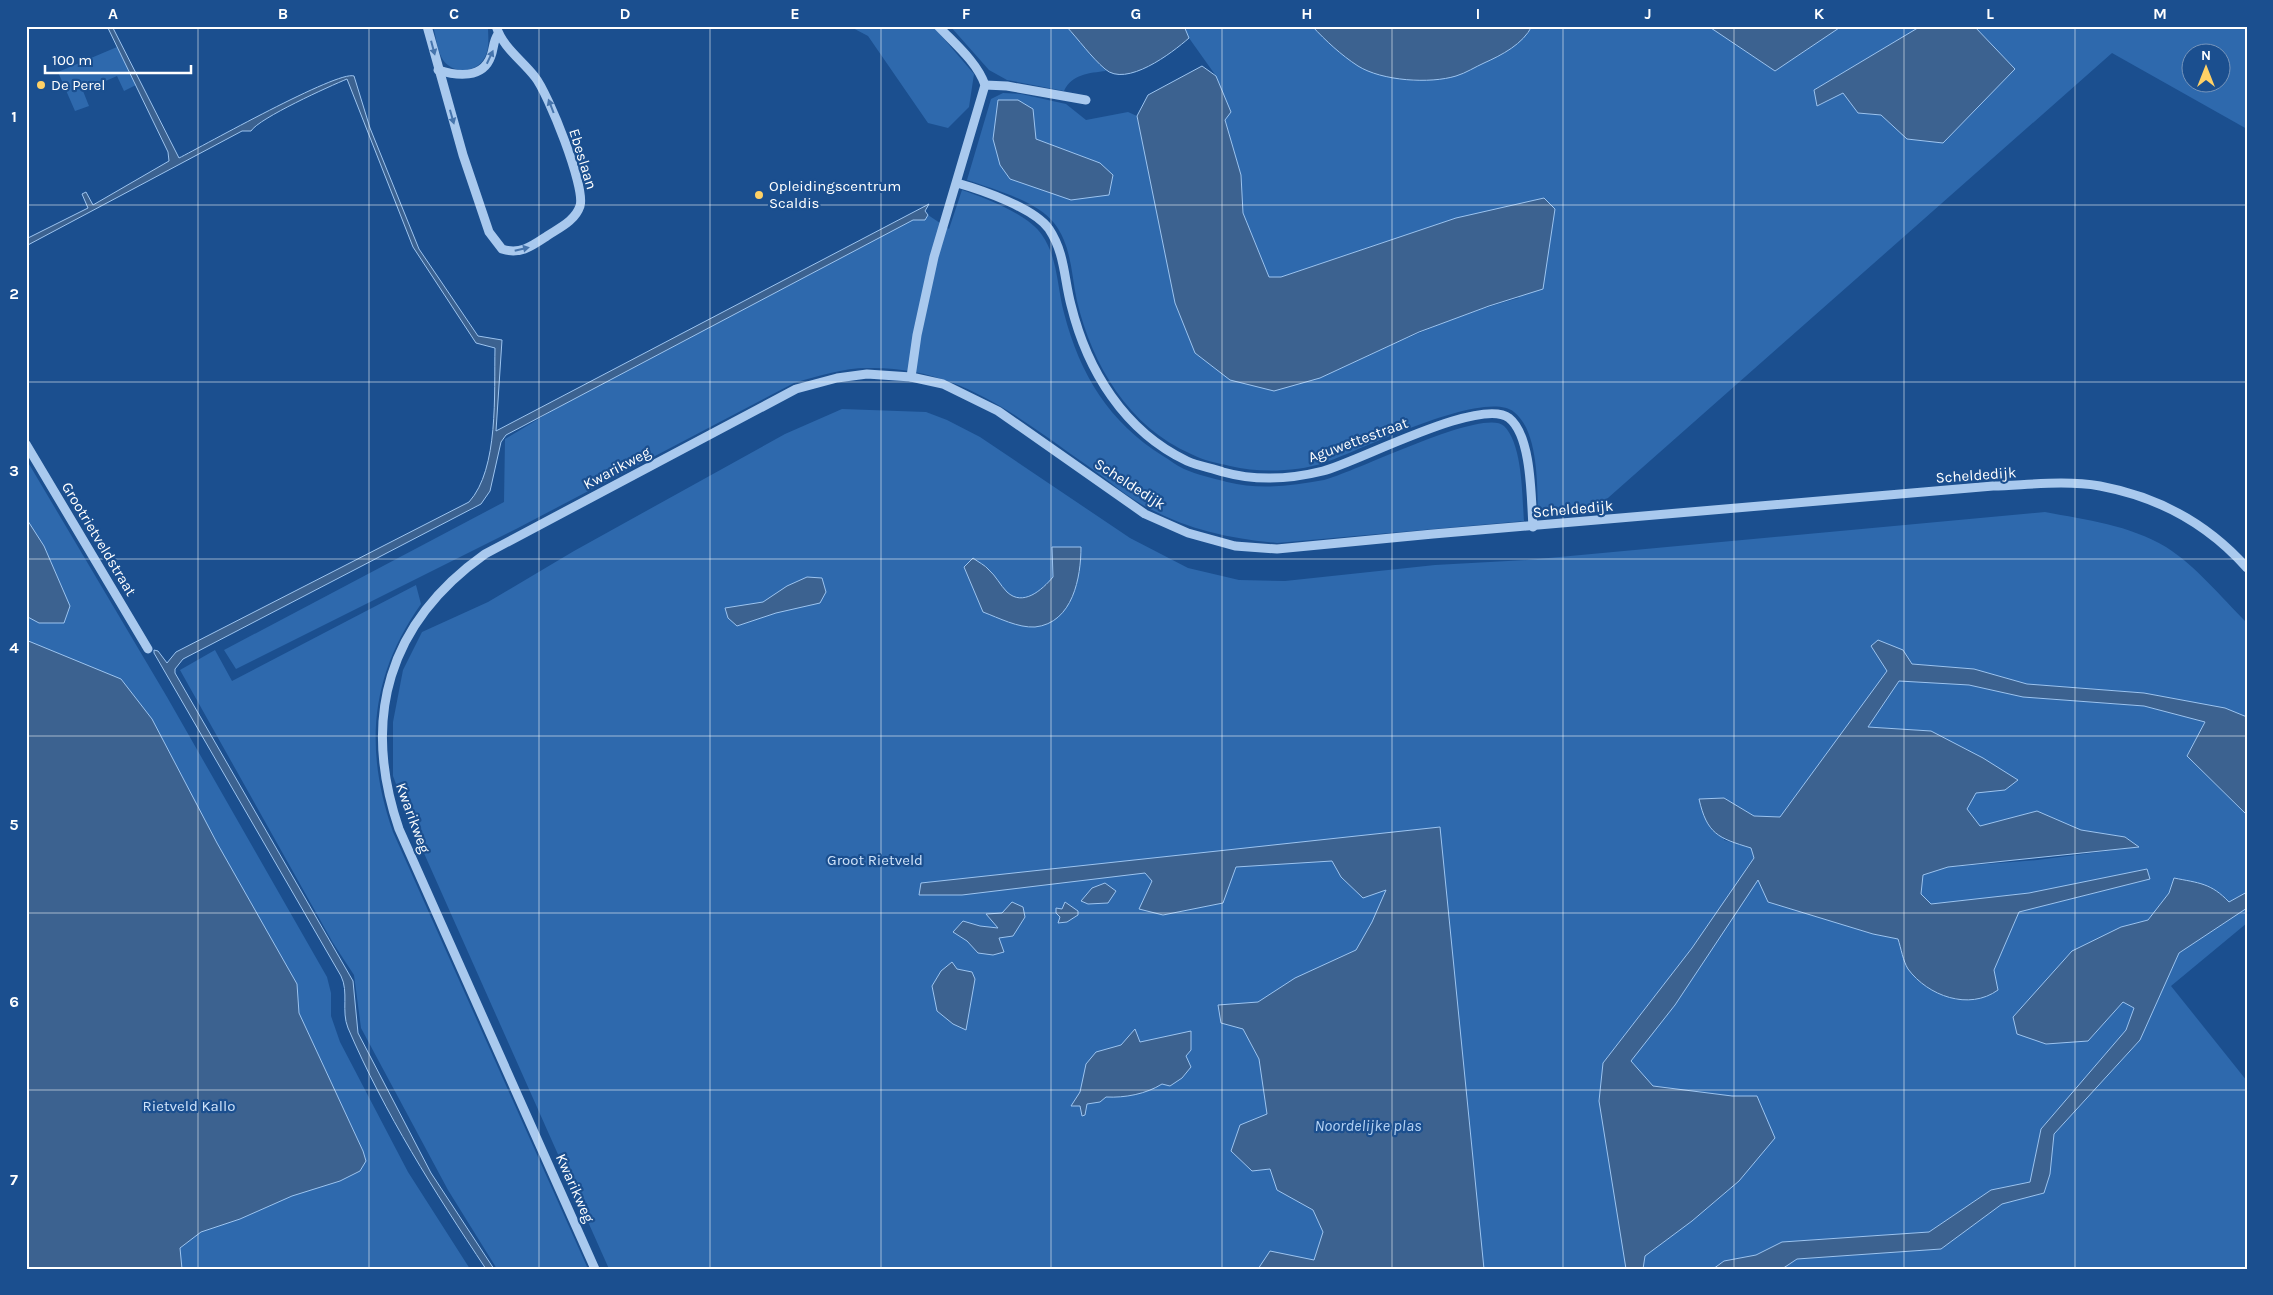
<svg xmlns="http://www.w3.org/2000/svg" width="2273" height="1295" font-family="Karla,sans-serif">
  <rect width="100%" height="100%" fill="#1b4f8f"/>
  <g fill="#2e69ad" fill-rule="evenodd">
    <path d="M433,26H488C488,36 490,48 485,57C477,73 454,75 443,60C437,51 436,36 433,26Z"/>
    <polygon points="849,26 933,26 974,74 969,107 948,128 928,123 868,36"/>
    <path d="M950,26H1066L1106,71C1089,73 1072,74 1064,91L1007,80L989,70Z"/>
    <path d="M1184,26H1312L1335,48L1360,67L1414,81L1455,76L1503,54L1528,33L1532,26H1708L1775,71L1842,26H1921L1814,90L1817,106L1843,93L1858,113L1881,115L1907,139L2015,69L1974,26H2247V129L2112,53L1600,505L1538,510C1537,482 1538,431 1514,412C1484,388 1360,451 1324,463C1295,472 1259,473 1230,466C1217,463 1202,460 1191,454C1129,427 1092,365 1077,301C1071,274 1072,246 1054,223C1037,201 993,189 967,180L991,99L1003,93L1021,94L1066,104L1086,120L1128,112L1137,116L1144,150L1320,378C1385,348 1450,316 1519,298L1456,218L1281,277H1269L1243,213L1241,175L1225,120L1216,76L1189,38ZM2190,52H2220V82H2190ZM993,139H1036L1100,163Z"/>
    <polygon points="117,47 136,85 124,91 117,76 83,91 89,106 75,111 58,72"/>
    <path d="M962,190C985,198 1028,214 1042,235C1058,258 1057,287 1064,313C1080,375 1109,422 1163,456C1170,460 1177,466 1184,469C1197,475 1213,478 1227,482C1259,490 1292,486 1324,480C1354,473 1483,407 1504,426C1523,445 1522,496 1524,521L1277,543C1232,539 1190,530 1150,509C1128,498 1108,480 1088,466C1018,417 958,366 868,368C843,368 818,376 794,383L518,528L236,669L224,650L504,502L505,439L680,334L922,211L949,229Z"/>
    <path d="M842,409L926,412L947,420L980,437L1130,538L1188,568L1239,580L1285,581L1435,565L1527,560L2045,512C2087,520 2129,525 2166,547C2196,566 2221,597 2247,623V717L2224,708L2144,693L2027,684L1974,669L1912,664L1903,650L1780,817L1754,816L1724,798V840L1751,848L1754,858L1692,948L1603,1063L1626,1269H609L411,824L393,776V722L403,670L422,632L488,602L574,551L785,434Z"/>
    <polygon points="26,459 167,697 327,977 331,993 331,1016 340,1042 408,1172 470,1269 26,1269"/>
    <path d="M416,585L421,604C370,676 364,749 393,832L588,1269H497L448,1190L361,1028L354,975L333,943L180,670L215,650L232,681Z"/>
    <path d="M1899,680L1969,685L2023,697L2144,706L2205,722L2187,756L2247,815V892L2229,902L2174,878L2169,893L2148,920L2121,927L2041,988L2013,1017L2088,1041L2123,1002L2134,1008L2126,1030L2041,1129L2030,1182L1991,1190L1929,1232L1782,1242L1756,1255L1724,1261L1713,1269H1643L1645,1256L1692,1221L1739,1181L1757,1096H1732L1653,1086L1630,1061L1675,1005L1758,879L1768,902L1873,934L1898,939C1911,979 1917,985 1957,1000L1994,970L2019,912L2150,879L2147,869L2029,893L1931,904L1921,894L1923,875L1948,867L2037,860L2138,847L2125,837L2081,830L2037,811L1980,826L1967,809L1976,792L2005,790L1931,731L1868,727Z"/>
    <polygon points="2247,908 2247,923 2171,986 2247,1081 2247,1269 1782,1269 1797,1259 1941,1249 2002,1204 2044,1193 2050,1174 2054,1134 2140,1040 2179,953"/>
  </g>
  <g fill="#3c6290" stroke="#9cc4f0">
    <path d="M107,26H112L179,158C203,146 338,70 354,76L370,128L419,249L478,336L502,340L496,431L929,204L925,211L928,215L925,220H913L506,435L501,442L490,491L481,504L183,659L175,669V673L353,981L358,1033L431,1173L494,1269H486C434,1191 385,1114 348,1028C341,1011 349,992 341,976L154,653V650L158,651L167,663L176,652L469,502C499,469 494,393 495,348L476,343L413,247L347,79C330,86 259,118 251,131H242L26,246V239L88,208L82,194L86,192L93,205L169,161L168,152Z"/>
    <path d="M1066,26H1184L1189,38C1172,53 1126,88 1105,69C1091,57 1079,40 1066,26Z"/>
    <path d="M1312,26H1532C1523,44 1502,55 1484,63C1475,67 1466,73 1456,76C1430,84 1382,81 1358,66C1341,55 1326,41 1312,26Z"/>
    <polygon points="1708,26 1842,26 1775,71"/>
    <polygon points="1921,26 1974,26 2015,69 1943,143 1907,139 1881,115 1858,113 1843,93 1817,106 1814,90"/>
    <polygon points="1202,66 1216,76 1231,112 1225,120 1241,175 1243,213 1269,277 1281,277 1456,218 1544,198 1555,209 1543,289 1489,306 1419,332 1320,378 1274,391 1230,380 1195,353 1175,303 1137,116 1148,95"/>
    <polygon points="998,100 1018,100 1033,109 1036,139 1100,163 1113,175 1109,195 1071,200 1010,179 1000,165 993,139"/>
    <polygon points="26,518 44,546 70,606 64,623 39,623 26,616"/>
    <path d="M1052,547H1081C1081,577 1073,623 1035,627C1018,628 999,618 983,612L964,567L973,558C978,562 985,565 989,570C996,576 1000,585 1007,592C1023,607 1042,590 1053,577Z"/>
    <polygon points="807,577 822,578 826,592 820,603 776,613 737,626 728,618 725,608 763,602 787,586"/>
    <polygon points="26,640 121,679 152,719 217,843 297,984 299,1013 363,1151 366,1161 360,1171 340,1181 292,1196 240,1219 201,1232 180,1248 182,1269 26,1269"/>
    <path d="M1878,640L1903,650L1912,664L1974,669L2027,684L2144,693L2225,708L2247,717V815L2187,756L2205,722L2144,706L2023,697L1969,685L1899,681L1868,727L1931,731L1983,758L2018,780L2005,790L1976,793L1967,809L1980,826L2037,811L2081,830L2125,837L2139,847L1948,867L1923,875L1921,894L1931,904L2029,893L2147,869L2150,879L2019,912L1994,970L1998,990C1969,1011 1928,996 1908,969C1903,961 1901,948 1898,939L1873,934L1768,902L1758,880L1675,1005L1631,1061L1653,1086L1732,1096H1757L1775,1138L1739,1181L1692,1221L1645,1256L1643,1269H1626L1599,1101L1603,1063L1692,948L1754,858L1751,848C1718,838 1707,834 1699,799L1724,798L1754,816L1780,817L1887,671L1871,646Z"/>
    <polygon points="1440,827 1484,1269 1258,1269 1270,1251 1314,1260 1323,1232 1313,1210 1277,1190 1270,1169 1252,1171 1231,1151 1240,1125 1267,1114 1259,1059 1243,1029 1221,1023 1218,1005 1258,1002 1295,978 1356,950 1372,922 1386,890 1363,898 1341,877 1332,861 1236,867 1223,903 1163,915 1139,909 1152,881 1145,873 962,895 919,895 921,883"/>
    <path d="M2174,878C2199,883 2211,883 2229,902L2247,892V908L2179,953L2140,1040L2054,1134L2050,1174L2044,1193L2002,1204L1941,1249L1797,1259L1782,1269H1713L1724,1261L1756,1255L1782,1242L1929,1232L1991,1190L2030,1182L2041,1129L2126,1030L2134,1008L2123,1002L2088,1041L2046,1044L2017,1034L2013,1017L2072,951L2121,927L2148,920L2169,893Z"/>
    <polygon points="1105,883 1116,891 1108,903 1088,904 1081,901 1092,888"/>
    <polygon points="1012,902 1023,907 1025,917 1013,936 999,938 1004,952 993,955 978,953 967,941 953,932 963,921 980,926 998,928 986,914 1002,913"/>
    <polygon points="1065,902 1078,911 1078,915 1067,922 1058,923 1060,917 1056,913 1056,908 1062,909"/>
    <polygon points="952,962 957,969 972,972 975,979 966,1030 953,1024 937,1011 932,986 941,971"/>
    <path d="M1135,1029L1140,1042L1191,1031V1050L1186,1056L1191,1067L1182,1078L1170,1086L1162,1084C1146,1094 1125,1098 1106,1097L1100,1102L1087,1104L1085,1115L1082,1116L1080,1106H1071L1080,1092L1086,1064L1096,1052L1121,1045Z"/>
  </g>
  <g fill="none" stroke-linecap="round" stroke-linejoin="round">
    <g stroke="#a9c9ee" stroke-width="9">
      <path d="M427,26L463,155L489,232L502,249C520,255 532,246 547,236C559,228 575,221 580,206C586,188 548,93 535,77C522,60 503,48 496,26"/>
      <path d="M438,70C457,76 483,79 491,56C494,48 493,41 498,34"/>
      <polyline points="985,85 1007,86 1086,100"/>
      <path d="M957,183C982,190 1034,208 1049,229C1065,253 1064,279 1071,305C1087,370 1124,431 1187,461C1198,466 1212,468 1223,472C1255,481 1291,479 1323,471C1358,462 1481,396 1509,418C1532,436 1531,499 1533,527"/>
      <path d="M911,377L917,335L934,257L985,85C977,62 955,44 938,26"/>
      <polyline points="26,444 148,649"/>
      <path d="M595,1269L399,829C361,718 388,623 485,554L796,389L837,378L867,374L911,377L943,384L998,411L1145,514L1188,533L1235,546L1277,549L1433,534L1993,486C2028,485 2065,480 2100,486C2159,497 2208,524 2247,568"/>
    </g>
  </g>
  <defs><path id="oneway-solid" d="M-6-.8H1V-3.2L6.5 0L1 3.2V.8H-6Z" transform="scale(1.25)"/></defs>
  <g fill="#4674ac">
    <use href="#oneway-solid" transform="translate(433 48) rotate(75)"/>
    <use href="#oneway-solid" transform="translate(490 57) rotate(-65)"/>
    <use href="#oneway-solid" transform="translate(551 106) rotate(-111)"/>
    <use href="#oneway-solid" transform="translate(452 117) rotate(74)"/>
    <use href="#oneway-solid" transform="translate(522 249) rotate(-13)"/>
  </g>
  <path fill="none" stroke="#fff" stroke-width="1" stroke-opacity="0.55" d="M198,26V1269M369,26V1269M539,26V1269M710,26V1269M881,26V1269M1051,26V1269M1222,26V1269M1392,26V1269M1563,26V1269M1734,26V1269M1904,26V1269M2075,26V1269M26,205H2247M26,382H2247M26,559H2247M26,736H2247M26,913H2247M26,1090H2247"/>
  <g fill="#ffd166" stroke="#1b4f8f" stroke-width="2">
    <circle cx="41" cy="85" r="5"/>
    <circle cx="759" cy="195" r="5"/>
  </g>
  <g text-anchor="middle" stroke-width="4.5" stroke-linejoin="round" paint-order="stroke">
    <g font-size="15" fill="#fff" stroke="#1b4f8f" text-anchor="start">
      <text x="51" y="90">De Perel</text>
      <text x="769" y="191">Opleidingscentrum<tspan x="769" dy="17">Scaldis</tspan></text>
    </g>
    <g font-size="15" fill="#fff" stroke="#1b4f8f">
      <text transform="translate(583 159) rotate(73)" y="5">Ebeslaan</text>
      <text transform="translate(1358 440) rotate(-20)" y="5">Aguwettestraat</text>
      <text transform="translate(617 468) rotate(-28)" y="5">Kwarikweg</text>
      <text transform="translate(1976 475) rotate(-4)" y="5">Scheldedijk</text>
      <text transform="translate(1130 484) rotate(33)" y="5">Scheldedijk</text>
      <text transform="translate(1573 509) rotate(-5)" y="5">Scheldedijk</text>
      <text transform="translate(99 539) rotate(59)" y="5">Grootrietveldstraat</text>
      <text transform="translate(413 818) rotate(70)" y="5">Kwarikweg</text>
      <text transform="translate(575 1188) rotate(66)" y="5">Kwarikweg</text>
    </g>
    <g font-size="15" fill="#cfe3fa" stroke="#1b4f8f">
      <text x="875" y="865">Groot Rietveld</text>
      <text x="189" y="1111">Rietveld Kallo</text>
    </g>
    <g font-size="16" font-style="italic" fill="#b5d3f5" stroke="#1b4f8f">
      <text x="1368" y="1131">Noordelijke plas</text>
    </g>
  </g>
  <rect width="2273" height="1295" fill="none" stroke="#1b4f8f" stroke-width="55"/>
  <g transform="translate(2206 68)"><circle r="24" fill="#1b4f8f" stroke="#7695bc"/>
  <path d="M0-4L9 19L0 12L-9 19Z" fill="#ffd166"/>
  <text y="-8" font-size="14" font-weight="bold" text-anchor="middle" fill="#ffffff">N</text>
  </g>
  <path d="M45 65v8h146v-8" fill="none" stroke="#ffffff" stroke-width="2.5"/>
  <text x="52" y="65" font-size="15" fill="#ffffff" stroke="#1b4f8f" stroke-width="4" paint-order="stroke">100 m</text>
  <rect x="28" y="28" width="2218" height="1240" fill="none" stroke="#fff" stroke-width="2"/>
  <g font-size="16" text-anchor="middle" font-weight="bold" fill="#fff">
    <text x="113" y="19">A</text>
    <text x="283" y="19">B</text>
    <text x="454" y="19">C</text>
    <text x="625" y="19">D</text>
    <text x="795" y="19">E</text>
    <text x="966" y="19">F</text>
    <text x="1136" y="19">G</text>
    <text x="1307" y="19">H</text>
    <text x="1478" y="19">I</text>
    <text x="1648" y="19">J</text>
    <text x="1819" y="19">K</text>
    <text x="1990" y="19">L</text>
    <text x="2160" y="19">M</text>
    <text x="14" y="122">1</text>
    <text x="14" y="299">2</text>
    <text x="14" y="476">3</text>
    <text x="14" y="653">4</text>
    <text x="14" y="830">5</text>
    <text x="14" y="1007">6</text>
    <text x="14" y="1185">7</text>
  </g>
</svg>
